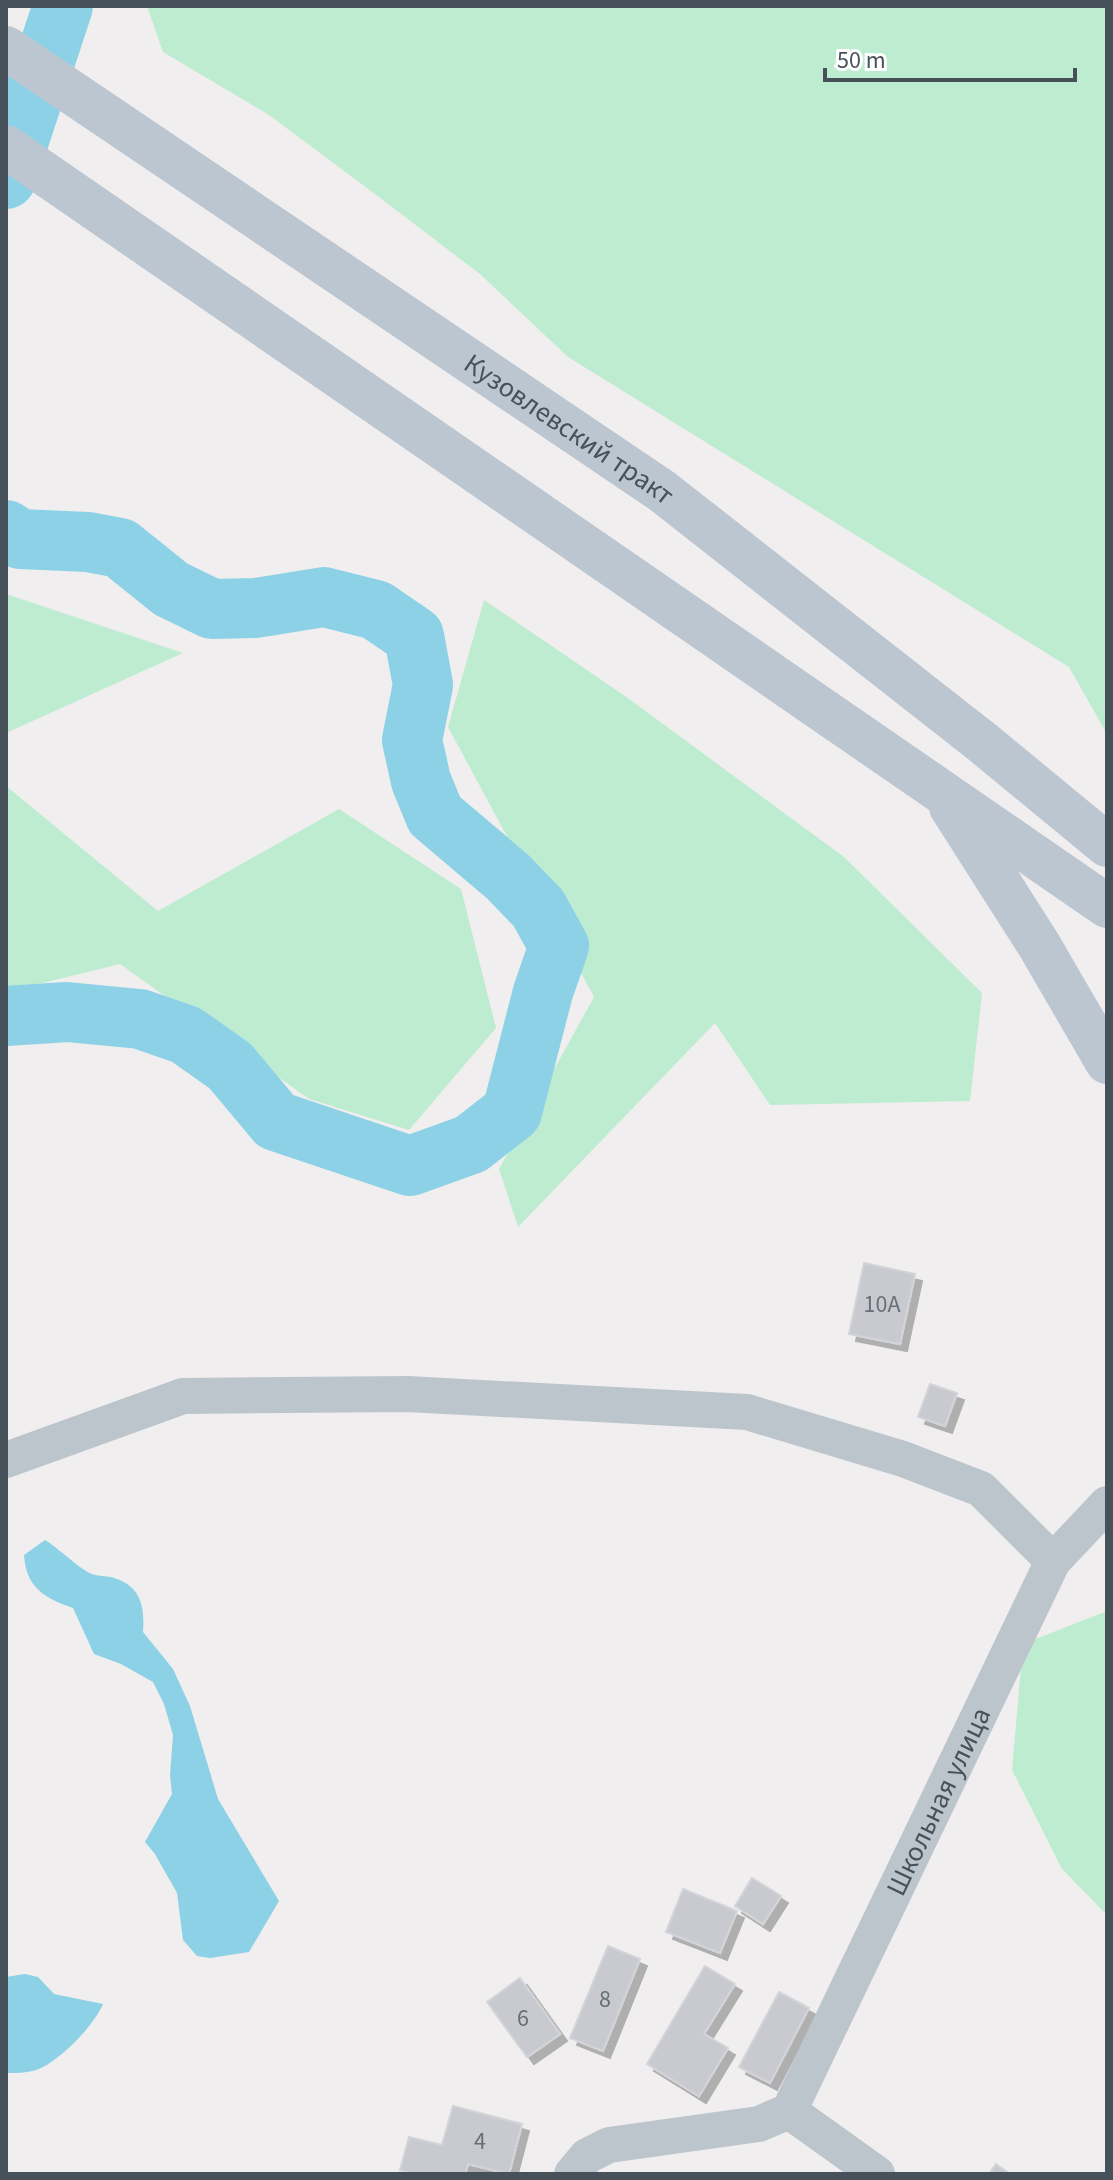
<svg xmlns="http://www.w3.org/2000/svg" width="1113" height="2180" font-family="'Source Sans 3',sans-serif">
  <defs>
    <filter id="shadow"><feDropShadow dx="7" dy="7" stdDeviation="0" flood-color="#0004"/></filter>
  </defs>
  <rect width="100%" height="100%" fill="#f0eeee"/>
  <g fill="#beecd1">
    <polygon points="147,6 1107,6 1107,734 1069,667 568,357 480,274 379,197 269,115 163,52"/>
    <polygon points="6,594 183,653 6,733"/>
    <polygon points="484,600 625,696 844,857 982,993 970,1101 770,1105 715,1023 518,1227 499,1169 594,997 448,727"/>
    <polygon points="6,786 158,911 339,809 461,889 496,1028 409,1130 309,1099 120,964 6,992"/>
    <polygon points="1107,1611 1107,1915 1062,1869 1012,1770 1023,1644"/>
  </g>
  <g fill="#8dd1e7">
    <path d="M45,1540C57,1547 82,1571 92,1574C98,1576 105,1576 111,1577C140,1585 145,1604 143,1632L173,1669L190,1706L218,1799L279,1901L249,1952L210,1958L197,1956L183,1940L177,1893L155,1854L145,1842L172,1794L170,1775L173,1735L164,1704L153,1682L121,1664L94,1654L73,1608C44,1598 26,1587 24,1555Z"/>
    <path d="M25,1974L38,1977L54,1994L103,2004C94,2025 64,2056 43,2067C32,2073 19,2073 6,2073V1977Z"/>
  </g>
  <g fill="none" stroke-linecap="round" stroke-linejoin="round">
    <g stroke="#8dd1e7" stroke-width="60">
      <polyline points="6,179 63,6"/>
      <polyline points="6,530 20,539 88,542 120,548 171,589 212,609 256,608 324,597 376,610 414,636 423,685 412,740 421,781 435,815 508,877 538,908 559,946 543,992 512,1112 471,1144 410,1166 276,1121 230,1066 186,1035 140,1019 67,1012 6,1016"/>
    </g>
  </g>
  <g fill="#c8cad0" stroke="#d2d4d9" stroke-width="2" filter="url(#shadow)">
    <polygon points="864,1263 915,1274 900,1344 849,1334"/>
    <polygon points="930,1384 957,1393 945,1426 918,1417"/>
    <polygon points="752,1878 781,1896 763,1924 735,1906"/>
    <polygon points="683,1889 737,1911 720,1953 666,1932"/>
    <polygon points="608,1946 640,1959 603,2051 570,2038"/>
    <polygon points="705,1966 735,1984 704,2034 728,2048 699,2096 647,2064"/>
    <polygon points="520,1978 560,2034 527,2057 487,2002"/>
    <polygon points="779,1992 809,2008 770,2083 739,2067"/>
    <polygon points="453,2106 522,2124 509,2174 468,2164 465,2174 413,2174 400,2170 409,2137 442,2145"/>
    <polygon points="996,2164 1010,2174 989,2174"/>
  </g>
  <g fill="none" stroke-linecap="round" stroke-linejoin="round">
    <g stroke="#bdc5cc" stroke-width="36">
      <polyline points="6,1460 183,1396 407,1394 747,1412 903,1459 981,1489 1053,1561"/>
      <polyline points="789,2111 877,2174"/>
      <path id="s1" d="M572,2174L587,2156L609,2145L759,2124L789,2111L1053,1561L1107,1504"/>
    </g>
    <g stroke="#bcc6d1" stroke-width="44">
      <path id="s2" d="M6,48L662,491L982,742L1107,845"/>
      <polyline points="6,147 1107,906"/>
      <polyline points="951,807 1039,945 1107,1062"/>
    </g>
  </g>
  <g text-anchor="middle" stroke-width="7" stroke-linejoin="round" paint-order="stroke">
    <g font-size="24" fill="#676f78">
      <text x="882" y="1312">10А</text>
      <text x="605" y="2007">8</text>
      <text x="523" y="2026">6</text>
      <text x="480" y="2149">4</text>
    </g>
    <g font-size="28" fill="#47515a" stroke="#fff">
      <text dy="10" stroke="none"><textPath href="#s2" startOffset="680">Кузовлевский тракт</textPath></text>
      <text dy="10" stroke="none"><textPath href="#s1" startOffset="576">Школьная улица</textPath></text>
    </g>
  </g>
  <rect width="1113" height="2180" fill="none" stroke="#47515a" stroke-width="16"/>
  <path d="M825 68v12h250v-12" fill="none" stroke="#47515a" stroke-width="4"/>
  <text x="837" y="68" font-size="24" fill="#47515a" stroke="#ffffff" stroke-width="6" paint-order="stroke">50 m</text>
</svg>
